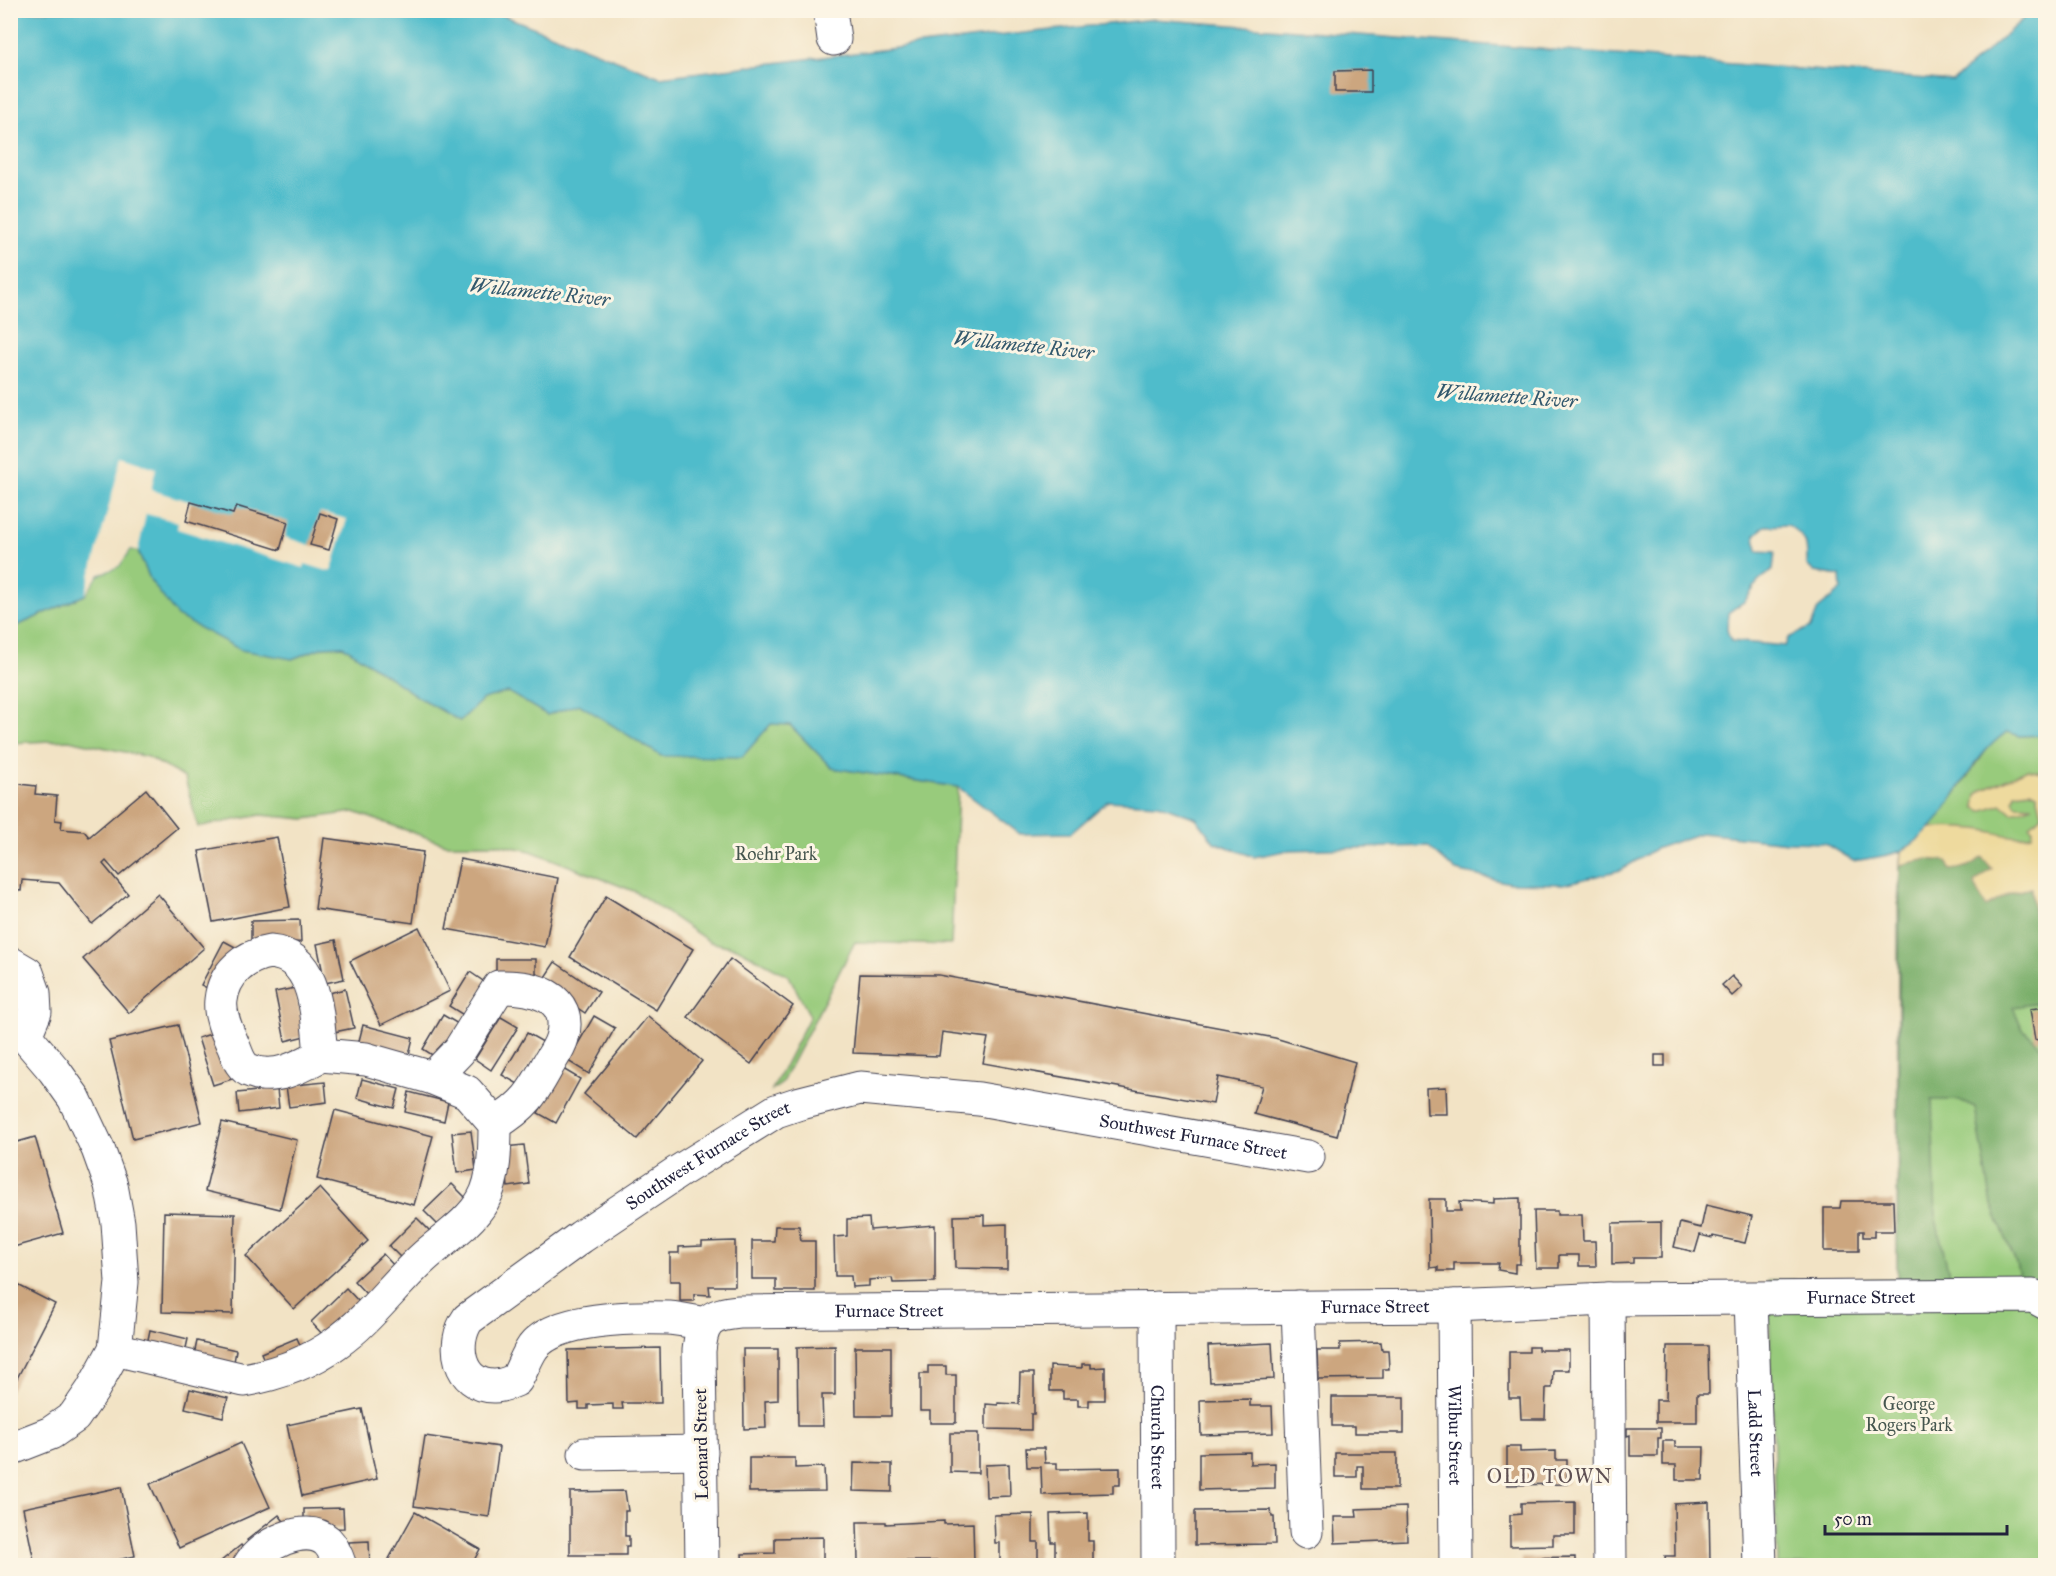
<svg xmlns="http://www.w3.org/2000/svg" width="2056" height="1576" font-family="'IM FELL Great Primer',serif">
  <rect width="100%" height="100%" fill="#fcf5e5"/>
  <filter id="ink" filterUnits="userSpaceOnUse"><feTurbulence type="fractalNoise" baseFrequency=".0167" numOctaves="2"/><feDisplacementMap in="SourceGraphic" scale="12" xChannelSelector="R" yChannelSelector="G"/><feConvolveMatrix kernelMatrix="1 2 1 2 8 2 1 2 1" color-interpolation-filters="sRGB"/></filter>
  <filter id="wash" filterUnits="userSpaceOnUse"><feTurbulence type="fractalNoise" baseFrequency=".008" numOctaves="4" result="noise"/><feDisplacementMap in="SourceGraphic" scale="24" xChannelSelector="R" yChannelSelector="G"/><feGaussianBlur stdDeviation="1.35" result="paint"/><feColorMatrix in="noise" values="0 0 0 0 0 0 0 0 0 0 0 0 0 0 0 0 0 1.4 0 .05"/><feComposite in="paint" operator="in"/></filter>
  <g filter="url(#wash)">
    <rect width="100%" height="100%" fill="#f2e3c5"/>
    <g fill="#98cb7b" stroke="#5d765b" stroke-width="1.5">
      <polygon points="131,549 138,551 151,581 292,659 323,647 343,646 420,698 460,721 483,698 508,692 547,715 579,704 598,715 742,757 771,723 790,725 832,768 958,787 951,945 855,942 781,1084 772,1090 810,1016 789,976 737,948 710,942 636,892 531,851 497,844 446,844 354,812 305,819 261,815 198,827 185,778 148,757 69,740 11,743 10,627 19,625 85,595 98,575 119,566"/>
      <polygon points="2007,732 2019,736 2045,735 2045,1565 1778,1565 1768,1280 1897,1279 1898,905 1901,851 1920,838 1941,815 1992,742"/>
    </g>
    <polygon fill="#7aaf6b" stroke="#4e6853" stroke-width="1.5" points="1982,857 2011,893 2031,888 2034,915 2045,910 2045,1002 2013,1007 2022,1028 2044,1049 2045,1056 2045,1280 2022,1289 2016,1263 1992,1205 1975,1107 1959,1100 1932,1100 1936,1220 1950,1278 1897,1279 1900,865 1928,859 1947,861"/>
    <path fill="#eeda9e" stroke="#887e6c" stroke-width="1.5" d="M2028,769L2045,773L2046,776L2045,910L2034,915L2031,888L2011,893L1986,907L1974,883L1992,869L1982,857C1973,866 1963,869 1950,870L1947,861L1928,859L1900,865L1901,851L1920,838L1930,828C1946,827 1960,827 1976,829C1997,831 2010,840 2032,835L2033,830L2030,826L2042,814L2037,794L2031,791L2015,793L2013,800L2016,805L2033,806L2012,813L2001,804L1981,811L1975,807L1977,795L1984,789Z"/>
    <path fill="#50bccb" stroke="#396f83" stroke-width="1.5" fill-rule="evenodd" d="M10,11H492L660,77L978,38L1154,19L1953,81L2032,11H2045V735L2019,736L2007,732C1963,761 1951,824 1903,850C1889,857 1868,858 1853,861L1824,843L1788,842L1701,833L1655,849L1621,870L1564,884L1510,883L1456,871L1428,846L1290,850L1254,857L1214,842L1196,818L1158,804L1108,801L1071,833L1020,834L958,787L832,768L790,725L771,724L742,757L661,756L579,704L547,715L508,692L483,699L460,721L420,698L343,646L323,647L292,659L241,650L177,616L151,581L138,551L131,549L119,566L98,575L85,595L19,625L11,627ZM1788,525C1808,539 1807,542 1807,565L1814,572L1840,576L1841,590L1818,609L1811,627L1788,638L1785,646L1731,641L1727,630L1728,613L1745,601L1758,582L1773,569L1775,552L1757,551L1755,535L1765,526Z"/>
    <polygon fill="#f2e3c5" points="122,457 156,468 151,490 233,514 236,506 288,522 285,537 310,545 320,512 347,519 331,572 305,564 304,568 177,529 178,522 146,514 138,551 131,549 119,566 98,575 85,595"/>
    <g id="blocks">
      <g fill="#cca67f">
        <polygon points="1371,70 1371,92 1335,92 1335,71"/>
        <polygon points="191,502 233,514 236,506 288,522 280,550 186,521"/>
        <polygon points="320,513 338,519 329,550 310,545"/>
        <polygon points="10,783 36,786 35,794 57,796 55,820 62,821 61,829 84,831 89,837 146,789 177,828 119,876 106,861 103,864 128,894 92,924 59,883 22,880 21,891 10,890"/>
        <polygon points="277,837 290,907 213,922 199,851"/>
        <polygon points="324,838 423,852 413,923 315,909"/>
        <polygon points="460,859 558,878 545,947 446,929"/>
        <polygon points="158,894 204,948 129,1013 83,959"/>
        <polygon points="606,896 693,949 656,1010 570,957"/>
        <polygon points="300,920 301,942 251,944 251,921"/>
        <polygon points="419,927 450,991 381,1025 350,961"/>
        <polygon points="336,940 344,979 325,983 317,944"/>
        <polygon points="224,941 241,950 219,994 201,985"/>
        <rect x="496" y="959" width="40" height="19"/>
        <polygon points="730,959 793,1006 751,1064 688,1017"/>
        <polygon points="555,962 599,992 585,1013 541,983"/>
        <polygon points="470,972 486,983 465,1016 449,1006"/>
        <polygon points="860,974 939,975 1275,1038 1355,1062 1337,1136 1254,1114 1262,1086 1218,1077 1213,1104 983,1063 988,1038 942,1032 939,1056 853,1053"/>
        <polygon points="1732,976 1742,987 1732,996 1722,985"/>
        <polygon points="295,988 305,1036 285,1041 275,992"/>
        <polygon points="345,989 354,1028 334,1032 325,994"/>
        <polygon points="2046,1007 2046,1038 2035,1040 2030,1009"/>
        <polygon points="443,1015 460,1025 440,1060 423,1049"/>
        <polygon points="594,1016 615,1028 589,1074 568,1061"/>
        <polygon points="648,1016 702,1061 637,1139 584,1094"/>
        <polygon points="501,1017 518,1027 491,1070 475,1059"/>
        <polygon points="178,1025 202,1122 133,1139 109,1041"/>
        <polygon points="363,1025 413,1038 407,1063 357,1049"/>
        <polygon points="217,1032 232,1079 213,1085 198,1038"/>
        <polygon points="527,1033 543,1042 518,1084 502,1075"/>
        <rect x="1655" y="1055" width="10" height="11"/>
        <polygon points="563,1069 580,1079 556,1123 538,1113"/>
        <polygon points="362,1079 399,1089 394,1108 357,1098"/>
        <polygon points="325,1082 327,1102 289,1107 286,1086"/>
        <polygon points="1446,1087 1447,1114 1427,1114 1426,1088"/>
        <polygon points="277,1089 279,1108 239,1113 237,1093"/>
        <polygon points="409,1092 448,1102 444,1121 405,1112"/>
        <polygon points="335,1110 433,1136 414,1205 317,1179"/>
        <polygon points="222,1122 297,1140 280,1209 205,1191"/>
        <polygon points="471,1131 476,1170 457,1173 452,1133"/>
        <polygon points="35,1137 63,1233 10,1248 10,1144"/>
        <polygon points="524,1145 529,1184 508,1187 504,1147"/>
        <polygon points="452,1184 466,1198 438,1225 424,1211"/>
        <polygon points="320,1188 368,1241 294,1309 246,1256"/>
        <polygon points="1520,1198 1520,1264 1515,1264 1515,1273 1498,1270 1499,1263 1454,1263 1454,1271 1438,1271 1438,1267 1430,1268 1429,1199 1446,1199 1446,1211 1460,1211 1459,1202 1493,1204 1493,1199"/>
        <polygon points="1841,1201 1893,1201 1894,1231 1874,1231 1874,1237 1863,1237 1863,1231 1859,1231 1859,1251 1824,1251 1824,1208 1840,1208"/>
        <polygon points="1706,1205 1752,1216 1745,1243 1713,1236 1712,1238 1700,1235 1695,1252 1674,1247 1680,1223 1701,1228"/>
        <polygon points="1534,1211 1557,1211 1557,1215 1582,1215 1583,1241 1595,1241 1596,1266 1579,1266 1579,1255 1559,1255 1559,1268 1536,1268"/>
        <polygon points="164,1212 235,1214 233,1314 162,1312"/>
        <polygon points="984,1215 984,1225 1007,1224 1007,1269 955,1268 954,1216"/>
        <polygon points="417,1218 431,1232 403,1260 389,1246"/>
        <polygon points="869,1218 870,1230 935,1225 935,1282 893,1283 892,1278 869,1280 869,1286 852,1287 851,1276 835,1276 834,1237 847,1236 847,1219"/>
        <polygon points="1661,1222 1661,1258 1633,1258 1633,1263 1612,1264 1612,1223"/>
        <polygon points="775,1226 799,1226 801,1241 815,1241 815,1291 776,1291 776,1279 752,1279 752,1241 774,1241"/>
        <polygon points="735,1241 735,1286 709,1286 710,1295 694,1294 694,1301 680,1301 680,1281 670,1281 670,1253 679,1253 679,1247 702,1246 702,1242"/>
        <polygon points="383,1254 396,1268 367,1295 354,1281"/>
        <polygon points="10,1281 55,1304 10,1392"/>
        <polygon points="346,1288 360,1303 325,1337 311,1322"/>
        <polygon points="150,1330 188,1339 184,1357 146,1349"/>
        <polygon points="297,1338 305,1356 269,1371 261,1353"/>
        <polygon points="197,1341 236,1350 233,1368 193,1360"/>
        <polygon points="1381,1342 1382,1350 1388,1350 1389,1369 1383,1369 1383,1378 1318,1379 1317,1350 1340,1350 1340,1343"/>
        <polygon points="1272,1343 1274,1379 1210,1382 1208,1346"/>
        <polygon points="835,1346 835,1395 822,1395 823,1426 798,1426 797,1347"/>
        <polygon points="1667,1346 1708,1346 1709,1394 1697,1394 1697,1422 1656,1422 1656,1400 1666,1400"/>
        <polygon points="855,1347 891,1347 891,1416 856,1416"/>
        <polygon points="1529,1347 1538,1347 1538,1350 1569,1350 1569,1370 1553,1370 1552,1388 1546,1388 1545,1419 1521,1419 1520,1398 1509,1398 1509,1352 1529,1352"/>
        <polygon points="660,1348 661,1403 622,1403 623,1409 613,1409 613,1404 588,1405 588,1409 579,1409 579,1403 569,1404 568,1350"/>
        <polygon points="743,1349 778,1349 778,1400 765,1401 766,1428 744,1429"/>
        <polygon points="1082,1364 1091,1364 1091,1368 1105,1367 1105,1400 1089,1400 1089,1406 1078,1406 1078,1399 1063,1399 1063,1391 1050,1391 1050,1366 1082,1368"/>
        <polygon points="928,1366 946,1366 946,1375 956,1375 956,1423 930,1423 930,1411 920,1411 920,1374 928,1374"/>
        <polygon points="1020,1373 1034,1373 1034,1414 1031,1414 1031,1430 986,1429 986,1404 998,1405 998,1403 1019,1404"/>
        <polygon points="190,1389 228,1398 223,1417 185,1408"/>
        <polygon points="1332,1397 1404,1397 1404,1433 1355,1433 1355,1426 1332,1426"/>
        <polygon points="1250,1399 1250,1406 1272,1406 1273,1433 1201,1435 1200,1400"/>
        <polygon points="362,1409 377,1479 302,1496 287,1425"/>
        <polygon points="1627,1428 1661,1428 1661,1438 1658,1438 1658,1456 1630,1456 1630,1435 1627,1436"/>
        <polygon points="950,1433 978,1433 978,1473 950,1472"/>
        <polygon points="425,1436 499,1447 489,1517 414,1506"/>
        <polygon points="1663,1441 1675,1441 1675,1447 1704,1447 1703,1480 1676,1480 1676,1465 1663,1465"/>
        <polygon points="241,1443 270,1507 179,1548 150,1484"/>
        <polygon points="1507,1447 1520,1447 1520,1452 1556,1451 1556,1460 1567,1460 1567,1484 1507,1485"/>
        <polygon points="1026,1448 1044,1448 1045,1463 1057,1463 1057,1469 1120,1468 1120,1485 1113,1485 1113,1493 1042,1495 1041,1467 1027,1467"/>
        <polygon points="1250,1452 1250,1464 1275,1463 1275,1488 1199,1490 1199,1453"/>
        <polygon points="1335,1453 1397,1453 1397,1489 1363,1489 1363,1466 1357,1466 1357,1477 1335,1477"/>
        <polygon points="749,1458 795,1458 795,1468 824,1467 825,1491 749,1492"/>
        <polygon points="854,1463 892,1464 892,1492 853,1491"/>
        <polygon points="1009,1464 1010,1496 986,1497 985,1465"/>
        <polygon points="121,1487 135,1556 91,1566 35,1566 23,1508"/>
        <polygon points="625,1491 628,1511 625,1511 625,1536 629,1536 629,1546 626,1546 626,1555 570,1555 570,1492"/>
        <polygon points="1575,1502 1575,1535 1553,1535 1553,1545 1510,1546 1510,1515 1521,1514 1521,1503"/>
        <polygon points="1709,1502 1710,1562 1694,1563 1694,1566 1666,1566 1665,1556 1675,1556 1674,1504"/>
        <polygon points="1406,1507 1407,1540 1335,1543 1334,1517 1357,1517 1356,1509"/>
        <polygon points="343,1508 344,1528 304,1529 304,1509"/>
        <polygon points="1271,1510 1272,1517 1274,1517 1275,1544 1195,1545 1195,1511"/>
        <polygon points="415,1512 480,1549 471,1566 385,1566"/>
        <polygon points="1088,1513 1088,1541 1093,1541 1093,1566 1055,1566 1055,1542 1051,1542 1050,1514"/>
        <polygon points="1033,1514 1033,1542 1038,1542 1038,1566 1000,1566 1000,1543 995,1543 994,1515"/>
        <polygon points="279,1515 291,1530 260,1555 247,1540"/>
        <polygon points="944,1521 944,1524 973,1523 974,1561 858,1561 857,1522 886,1522 886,1524"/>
        <polygon points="823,1537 823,1566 743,1566 742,1554 775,1553 775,1538"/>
        <polygon points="369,1541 370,1566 350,1566 349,1542"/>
        <polygon points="241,1545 253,1561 247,1566 215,1566"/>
        <polygon points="1575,1557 1575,1566 1522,1566 1522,1558"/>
        <polygon points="1414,1562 1414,1566 1368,1566 1367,1564"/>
        <rect x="1211" y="1563" width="33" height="3"/>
      </g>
    </g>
  </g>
  <g filter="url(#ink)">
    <use href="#blocks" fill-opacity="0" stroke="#413f50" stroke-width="1.5"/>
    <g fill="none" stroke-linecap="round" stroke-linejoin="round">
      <defs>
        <g id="minor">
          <polyline points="830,10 834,39"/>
          <path d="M270,952C318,956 317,1017 321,1055C301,1066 275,1081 251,1071C240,1068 237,1054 233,1045C227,1032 219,1015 221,1000C224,973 245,956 270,952Z"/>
          <polyline points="10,963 27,973 34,993 35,1012 25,1036 54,1070 74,1098 98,1149 111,1185 118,1223 122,1282 115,1349 92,1391 74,1417 51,1433 10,1449"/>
          <path d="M433,1078L459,1051L499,987C531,986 574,995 562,1038C560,1046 554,1055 549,1063C533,1093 525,1106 495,1124"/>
          <polyline points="1608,1299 1610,1566"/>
          <path id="s1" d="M1751,1299L1760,1566"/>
          <path id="s2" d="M1454,1306L1456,1566"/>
          <polyline points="1298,1307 1306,1532"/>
          <path id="s3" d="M1157,1308L1158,1566"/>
          <path id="s4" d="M706,1324C694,1322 681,1319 669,1318C634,1317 556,1317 533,1347C526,1357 522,1370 516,1380C509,1383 501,1386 494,1386C458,1386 451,1343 468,1319L581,1237L678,1172L776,1111L797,1104L860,1088L979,1099L1308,1157"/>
          <path d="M115,1349L244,1380C277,1374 309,1363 336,1343C369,1320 394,1284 424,1257C443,1240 471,1222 483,1200C495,1179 495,1147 495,1124L467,1092L433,1078L366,1059L321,1055"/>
          <polyline points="585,1454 701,1452"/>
          <path d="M249,1566C261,1545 305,1522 327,1541C333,1547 337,1557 340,1566"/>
          <path id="s5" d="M702,1566L699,1351C702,1320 710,1315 739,1312L1454,1306L1608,1299L2033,1296L2046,1303"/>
        </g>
      </defs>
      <use href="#minor" stroke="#413f50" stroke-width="35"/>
      <use href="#minor" stroke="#fff" stroke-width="33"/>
    </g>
  </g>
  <g text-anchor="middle" stroke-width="6" stroke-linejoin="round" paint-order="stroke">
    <g font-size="18" fill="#45554e" stroke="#fcf5e5">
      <text x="776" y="860">Roehr Park</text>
      <text x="1909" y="1410">George<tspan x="1909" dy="21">Rogers Park</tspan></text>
    </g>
    <g font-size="18" fill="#22223b" stroke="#fcf5e5">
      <text dy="6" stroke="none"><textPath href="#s4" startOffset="1125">Southwest Furnace Street</textPath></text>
      <text dy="6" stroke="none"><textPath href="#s4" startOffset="620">Southwest Furnace Street</textPath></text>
      <text dy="6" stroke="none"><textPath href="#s5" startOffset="1401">Furnace Street</textPath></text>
      <text dy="6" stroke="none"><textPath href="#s5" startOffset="915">Furnace Street</textPath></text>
      <text dy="6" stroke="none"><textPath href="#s5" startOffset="429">Furnace Street</textPath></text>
      <text dy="6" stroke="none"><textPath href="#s1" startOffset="134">Ladd Street</textPath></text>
      <text dy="6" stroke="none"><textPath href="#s2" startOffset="129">Wilbur Street</textPath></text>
      <text dy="6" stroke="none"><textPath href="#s3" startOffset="129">Church Street</textPath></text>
      <text transform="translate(701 1444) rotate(-91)" y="6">Leonard Street</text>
    </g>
    <g font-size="20" font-style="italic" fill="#32586d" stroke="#fcf5e5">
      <text transform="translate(540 292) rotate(6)" y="7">Willamette River</text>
      <text transform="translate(1024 345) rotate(6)" y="7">Willamette River</text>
      <text transform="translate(1507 396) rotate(4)" y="7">Willamette River</text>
    </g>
    <g font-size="20" letter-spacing="1.5" fill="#5e5053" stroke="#fcf5e5">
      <text x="1550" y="1483">OLD TOWN</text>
    </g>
  </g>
  <rect width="2056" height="1576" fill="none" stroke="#fcf5e5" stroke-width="36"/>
  <path d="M1825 1525v9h182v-9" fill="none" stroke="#22223b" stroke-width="3"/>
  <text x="1834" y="1525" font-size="18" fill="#22223b" stroke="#fcf5e5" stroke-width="4.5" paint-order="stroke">50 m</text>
</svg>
